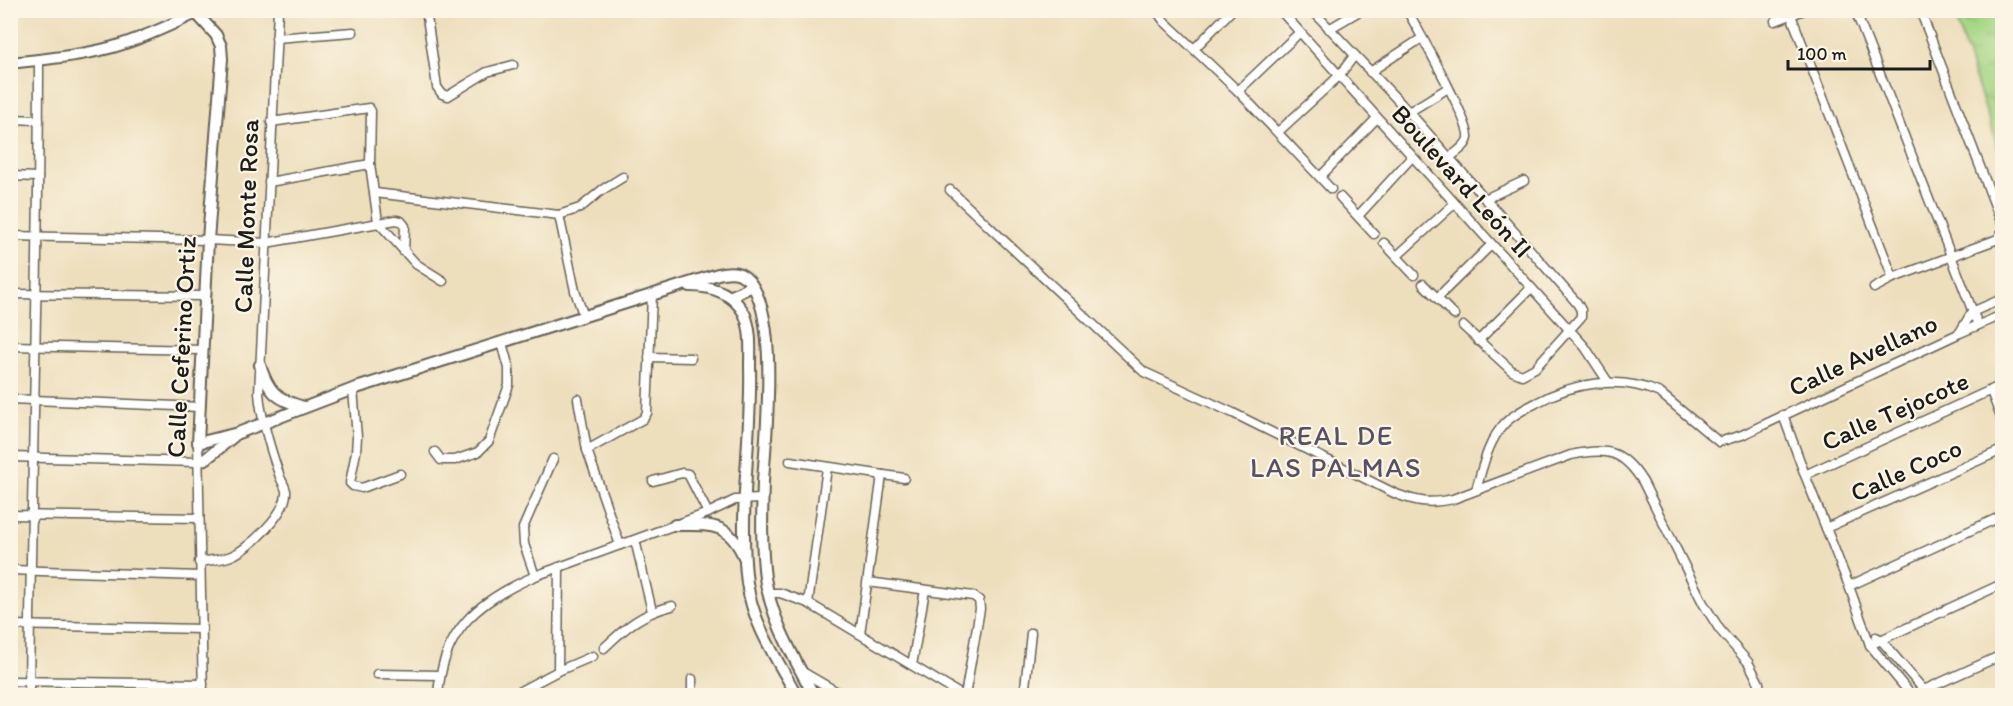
<svg xmlns="http://www.w3.org/2000/svg" width="2013" height="706" font-family="Itim,sans-serif">
  <defs>
    <pattern id="grass-tufts" width="24" height="20" patternUnits="userSpaceOnUse" patternTransform="scale(1.5)"><rect width="24" height="20" fill="#a4d583"/><path d="M3 7l-1-3M5 7V3M7 7l1-3M15 17l-1-3M17 17v-4M19 17l1-3" fill="none" stroke="#8db671"/></pattern>
  </defs>
  <rect width="100%" height="100%" fill="#fcf5e5"/>
  <filter id="ink" filterUnits="userSpaceOnUse"><feTurbulence type="fractalNoise" baseFrequency=".0167" numOctaves="2"/><feDisplacementMap in="SourceGraphic" scale="12" xChannelSelector="R" yChannelSelector="G"/><feConvolveMatrix kernelMatrix="1 2 1 2 8 2 1 2 1" color-interpolation-filters="sRGB"/></filter>
  <filter id="wash" filterUnits="userSpaceOnUse"><feTurbulence type="fractalNoise" baseFrequency=".008" numOctaves="4" result="noise"/><feDisplacementMap in="SourceGraphic" scale="24" xChannelSelector="R" yChannelSelector="G"/><feGaussianBlur stdDeviation="1.35" result="paint"/><feColorMatrix in="noise" values="0 0 0 0 0 0 0 0 0 0 0 0 0 0 0 0 0 1.4 0 .05"/><feComposite in="paint" operator="in"/></filter>
  <g filter="url(#wash)">
    <rect width="100%" height="100%" fill="#eddebc"/>
    <polygon fill="url(#grass-tufts)" stroke="#607850" stroke-width="1.5" points="1953,11 2002,11 2002,160"/>
  </g>
  <g filter="url(#ink)">
    <g fill="none" stroke-linecap="round" stroke-linejoin="round">
      <defs>
        <g id="minor">
          <polyline points="426,10 437,87 442,94 448,96 487,72 513,65"/>
          <polyline points="1156,10 1164,21 1238,91 1331,189"/>
          <polyline points="1280,10 1585,347 1608,382"/>
          <polyline points="1312,10 1409,112 1577,303 1581,310 1581,317 1535,368 1522,375 1512,371 1463,326"/>
          <path d="M1407,10C1418,30 1471,123 1468,138C1467,146 1455,153 1449,158"/>
          <polyline points="1855,10 1978,325"/>
          <polyline points="1920,10 2002,224"/>
          <polyline points="194,11 196,13 226,10"/>
          <polyline points="1791,15 1893,278"/>
          <polyline points="1775,21 1804,10"/>
          <polyline points="1329,29 1361,10"/>
          <polyline points="276,38 353,32"/>
          <polyline points="1194,49 1232,10"/>
          <polyline points="1370,72 1422,38"/>
          <polyline points="1238,91 1299,33"/>
          <polyline points="1409,112 1448,88"/>
          <polyline points="10,119 39,120"/>
          <polyline points="271,122 369,108 371,111 370,164 378,222 416,264 443,281"/>
          <polyline points="1278,132 1339,76 1354,56"/>
          <polyline points="10,176 38,177"/>
          <polyline points="1320,177 1377,118"/>
          <polyline points="269,182 370,164"/>
          <path d="M950,190L1144,372L1233,413L1396,494C1418,502 1430,504 1453,499L1571,455C1607,447 1623,450 1643,482L1703,603L1720,630L1748,662L1759,683L1761,696"/>
          <polyline points="375,193 559,215"/>
          <polyline points="1340,197 1374,234"/>
          <polyline points="1485,199 1524,181"/>
          <polyline points="1358,216 1412,157"/>
          <polyline points="10,236 208,240 266,243 396,220 401,221 405,226 404,252"/>
          <polyline points="1384,243 1414,275"/>
          <polyline points="1397,256 1454,204"/>
          <polyline points="1423,284 1454,315"/>
          <polyline points="1874,288 1893,278 1998,239 2002,231"/>
          <polyline points="10,294 205,296"/>
          <polyline points="1437,298 1491,245"/>
          <polyline points="584,317 575,291 559,215 580,208 602,190 623,177"/>
          <polyline points="1960,332 1972,312 2002,299"/>
          <polyline points="1478,341 1531,288"/>
          <polyline points="10,346 202,350"/>
          <polyline points="649,357 691,358"/>
          <polyline points="353,389 357,437 356,452 350,483 353,486 362,488 400,474"/>
          <polyline points="1991,391 2002,420"/>
          <polyline points="10,399 200,407"/>
          <polyline points="578,399 587,450"/>
          <polyline points="1783,415 1805,475 1849,586 1870,645 1912,696"/>
          <polyline points="198,443 203,696"/>
          <polyline points="435,452 441,460 455,460 478,452 489,441 509,385 509,368 502,343"/>
          <polyline points="10,457 198,462"/>
          <polyline points="790,461 904,478"/>
          <polyline points="1805,475 2002,385"/>
          <polyline points="653,481 682,473 688,474 708,513"/>
          <path d="M1476,490C1483,466 1488,441 1505,423C1514,414 1526,408 1536,403C1574,382 1620,375 1660,393L1719,442L1742,435L1960,333L2002,315"/>
          <polyline points="10,515 199,518"/>
          <polyline points="1826,528 2002,450"/>
          <polyline points="635,540 652,611"/>
          <polyline points="620,545 587,450 643,419 647,413 652,295"/>
          <path d="M199,562C210,560 221,560 231,556C249,549 288,512 286,491C285,485 280,479 279,474C270,448 261,420 259,393L278,10"/>
          <polyline points="10,570 200,576"/>
          <polyline points="535,576 524,544 523,528 553,459"/>
          <polyline points="868,582 973,596 979,600 980,609 965,696"/>
          <polyline points="1849,586 2002,516"/>
          <polyline points="768,593 780,593 808,603 963,696"/>
          <polyline points="808,603 827,468"/>
          <polyline points="10,625 202,629"/>
          <polyline points="860,634 882,475"/>
          <polyline points="1876,637 1880,639 1929,696"/>
          <polyline points="1870,645 2002,584"/>
          <path d="M604,648C627,626 641,614 672,606"/>
          <polyline points="912,665 925,590"/>
          <polyline points="558,671 559,567"/>
          <polyline points="801,671 844,696"/>
          <polyline points="377,674 439,675"/>
          <polyline points="692,679 692,696"/>
          <polyline points="10,681 203,684"/>
          <polyline points="522,690 558,671 593,656"/>
          <polyline points="1924,690 2002,655"/>
          <path d="M29,696C31,483 39,272 39,60"/>
          <path d="M438,696C442,630 478,601 535,576L708,513L735,500L763,499"/>
          <polyline points="1024,696 1031,633"/>
        </g>
        <g id="tertiary">
          <path d="M10,63C45,59 80,56 113,47C141,39 169,26 196,13L216,35L221,46L222,59L208,240L198,443L238,433L353,389L718,274C726,272 733,271 740,274C783,295 765,440 763,482C762,514 761,546 765,578C772,621 794,657 814,696"/>
          <path d="M690,286C712,286 732,292 744,313C752,330 750,350 750,367C752,439 738,512 747,583C753,625 777,659 797,696"/>
          <polyline points="730,297 752,286"/>
          <path d="M260,365C268,392 277,400 304,407"/>
          <polyline points="198,462 207,458 234,436"/>
          <path d="M675,525C710,525 728,521 744,557"/>
        </g>
      </defs>
      <use href="#minor" stroke="#656054" stroke-width="11"/>
      <use href="#tertiary" stroke="#656054" stroke-width="14"/>
      <use href="#minor" stroke="#fff" stroke-width="8"/>
      <use href="#tertiary" stroke="#fff" stroke-width="10"/>
    </g>
  </g>
  <g text-anchor="middle" stroke-width="4.5" stroke-linejoin="round" paint-order="stroke">
    <g font-size="26" fill="#1c1c1c" stroke="#fcf5e5">
      <text transform="translate(1462 181) rotate(48)" y="9">Boulevard León II</text>
      <text transform="translate(246 216) rotate(-88)" y="9">Calle Monte Rosa</text>
      <text transform="translate(181 347) rotate(-87)" y="9">Calle Ceferino Ortiz</text>
      <text transform="translate(1863 355) rotate(-25)" y="9">Calle Avellano</text>
      <text transform="translate(1895 411) rotate(-24)" y="9">Calle Tejocote</text>
      <text transform="translate(1906 470) rotate(-24)" y="9">Calle Coco</text>
    </g>
    <g font-size="28" letter-spacing="1.5" fill="#575167" stroke="#fcf5e5">
      <text x="1336" y="445">REAL DE<tspan x="1336" dy="32">LAS PALMAS</tspan></text>
    </g>
  </g>
  <rect width="2013" height="706" fill="none" stroke="#fcf5e5" stroke-width="36"/>
  <path d="M1788 60v9h142v-9" fill="none" stroke="#1c1c1c" stroke-width="3"/>
  <text x="1797" y="60" font-size="18" fill="#1c1c1c" stroke="#fcf5e5" stroke-width="4.5" paint-order="stroke">100 m</text>
</svg>
